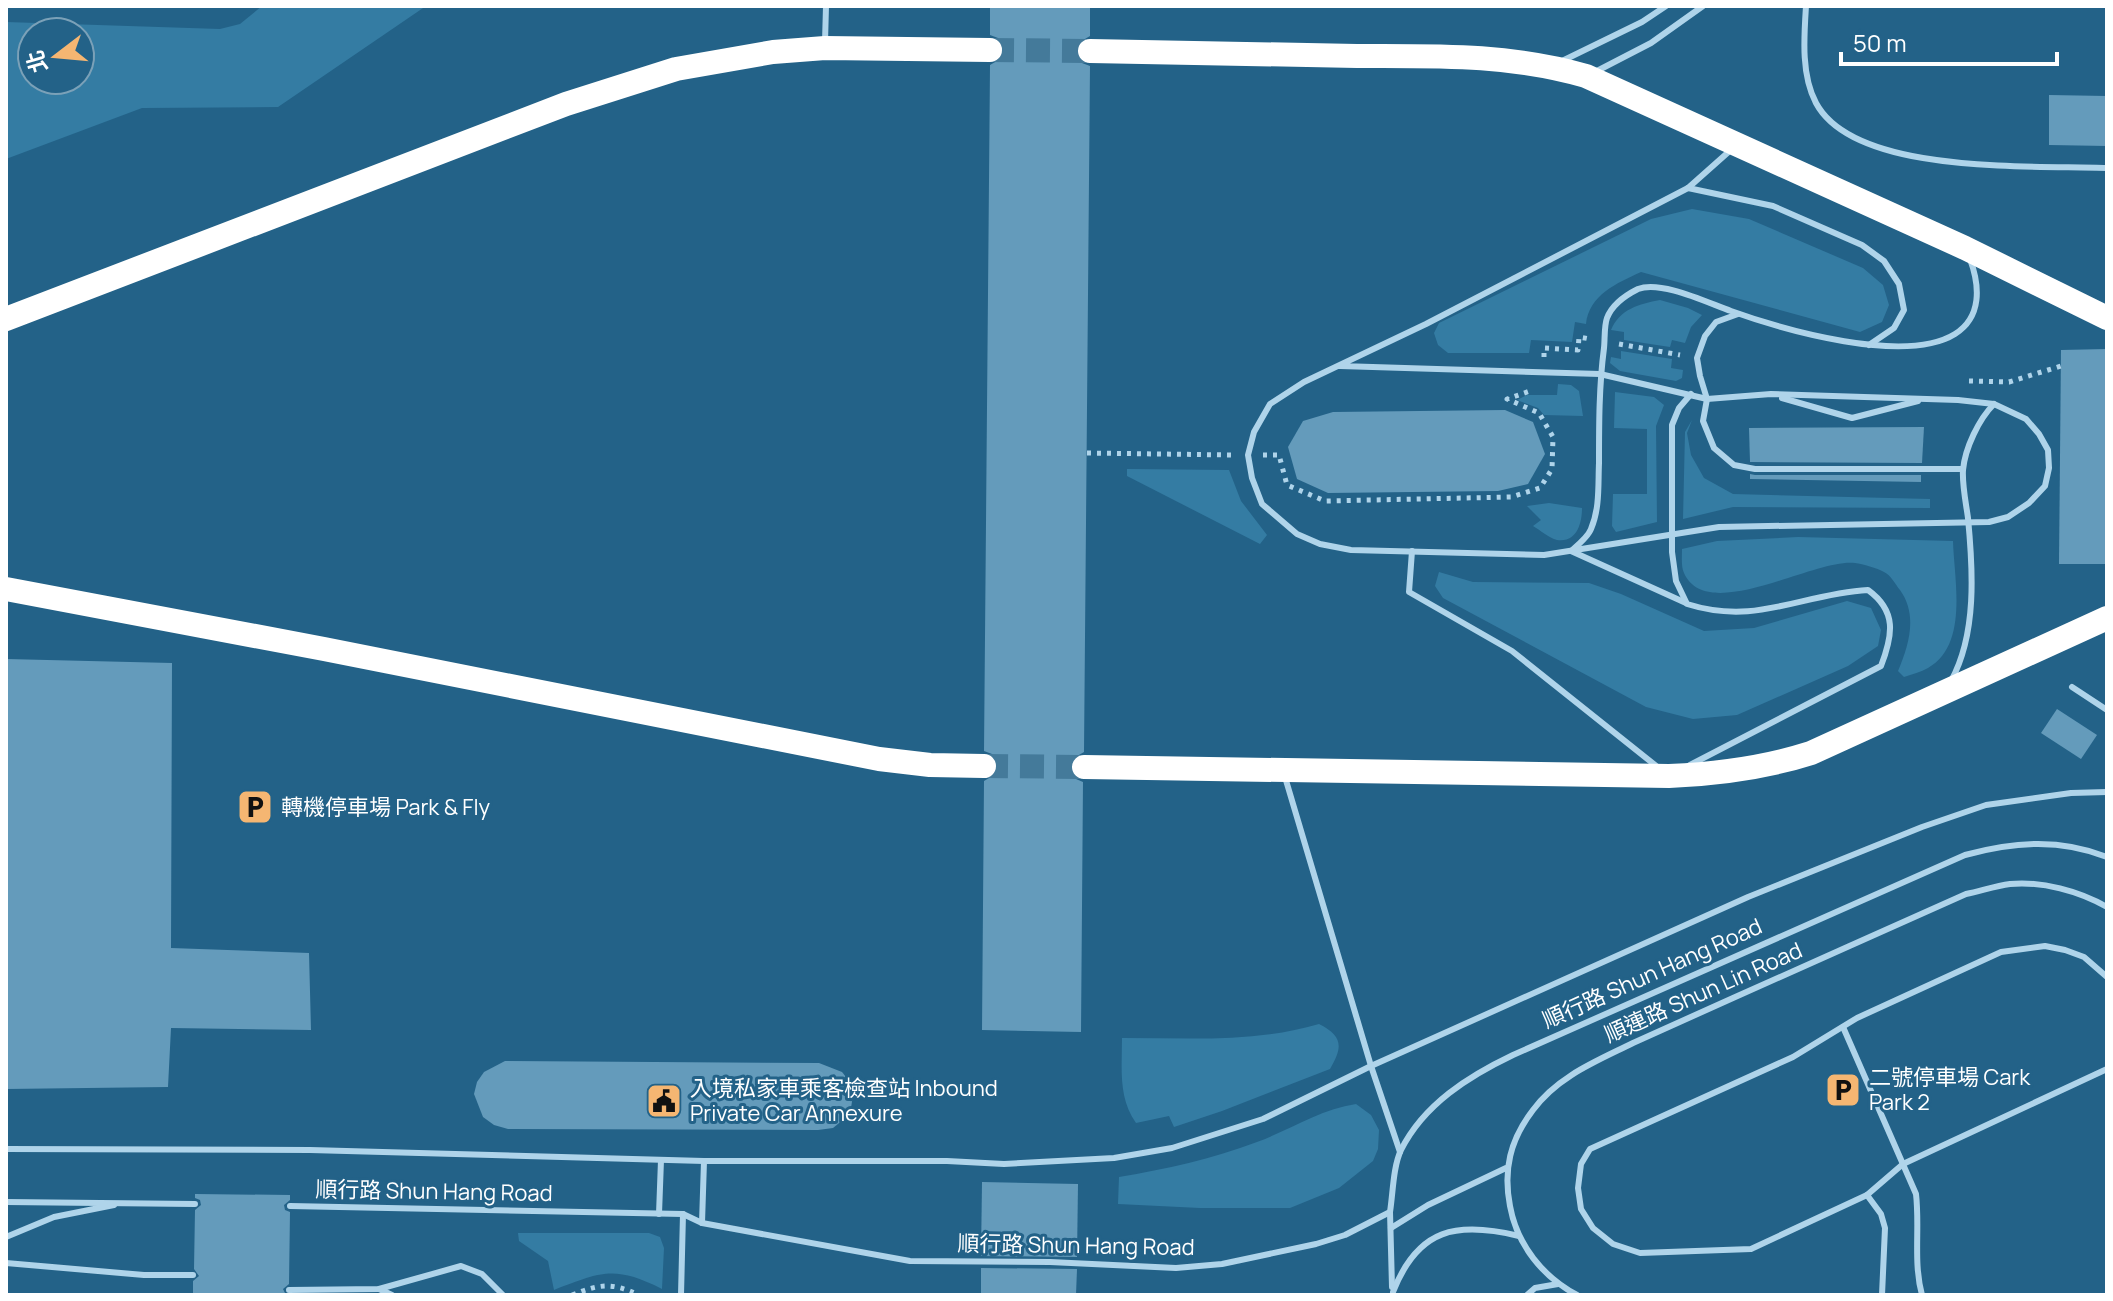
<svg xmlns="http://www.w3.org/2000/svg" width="2113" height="1301" font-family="Manrope,'Noto Sans TC',sans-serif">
  <rect width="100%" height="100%" fill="#236288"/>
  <g fill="#347ca3" fill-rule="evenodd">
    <path d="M262,6H426L278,107L142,108L6,159V22L220,29L240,24ZM80,32V80H32V32Z"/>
    <path d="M1692,209L1749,219L1863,268L1883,285L1889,305L1882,322L1860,332L1641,272C1617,283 1589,295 1586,324L1575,322L1572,342L1531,340L1529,353H1448L1438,345L1434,333L1439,323L1651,219Z"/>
    <path d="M1660,300L1688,308L1702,315L1691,327L1685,343L1672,340L1670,347L1624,340V332L1611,330C1620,309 1639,304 1660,300Z"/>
    <polygon points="1621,351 1672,359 1671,368 1683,370 1682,378 1676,381 1620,371 1610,363 1611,357 1621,359"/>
    <polygon points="1558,384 1571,385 1579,391 1583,416 1544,415 1538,408 1517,400 1527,395 1557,395"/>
    <polygon points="1615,392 1654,397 1664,405 1656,426 1657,522 1616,532 1612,526 1613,494 1647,494 1647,429 1614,428"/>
    <polygon points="1692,420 1687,433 1691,455 1704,478 1733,494 1930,499 1930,508 1733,507 1683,519 1685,432"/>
    <polygon points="1127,469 1229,470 1241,501 1267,535 1260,544 1127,476"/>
    <path d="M1549,503L1582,508C1582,523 1577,543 1557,540C1549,538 1540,530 1533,526L1541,520L1527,506Z"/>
    <path d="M1798,537L1953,541C1954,579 1969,645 1928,668C1921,672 1912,674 1904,677L1898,671C1909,645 1918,615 1900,590C1895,584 1891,575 1884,572C1877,568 1863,564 1855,563C1814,558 1707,625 1684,573C1681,567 1682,557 1682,549L1717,541Z"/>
    <polygon points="1439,572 1473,582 1589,583 1621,594 1704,631 1754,628 1847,601 1871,608 1881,630 1878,646 1848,666 1737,715 1693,719 1646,707 1443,598 1435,586"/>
    <path d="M1319,1024C1343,1036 1343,1047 1330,1069L1222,1111L1174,1127L1169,1116L1136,1123C1118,1098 1122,1068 1122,1038C1189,1038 1255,1043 1319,1024Z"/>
    <path d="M1356,1104L1371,1115L1379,1130L1378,1149L1373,1161L1339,1188L1290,1208H1200L1118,1204L1119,1177C1166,1169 1212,1159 1257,1142C1290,1130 1321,1109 1356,1104Z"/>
    <path d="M518,1233H649L660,1237L664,1248L662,1289C614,1265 601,1272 554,1290L548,1261L519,1241Z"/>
  </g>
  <g fill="#649bbb">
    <polygon points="990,6 1090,6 1090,36 1078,43 1075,51 1082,63 1090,66 1084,752 1072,759 1069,768 1076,779 1083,782 1081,1032 982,1030 984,781 996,774 999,766 992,754 984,751 990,65 1002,58 1005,49 998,38 990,35"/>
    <polygon points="2049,95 2107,96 2107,146 2049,145"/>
    <polygon points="2107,349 2105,564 2059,564 2061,350"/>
    <polygon points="1505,410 1533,422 1545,454 1528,484 1498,491 1328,493 1297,479 1288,447 1303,421 1333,412"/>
    <polygon points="1924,427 1922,463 1750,462 1749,428"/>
    <polygon points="1750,474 1755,475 1921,475 1921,482 1750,479"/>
    <polygon points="6,659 172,663 171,948 309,953 311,1030 171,1028 168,1087 6,1089"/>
    <polygon points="2057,709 2097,735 2081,759 2041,733"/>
    <polygon points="505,1061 819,1063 842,1072 850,1082 853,1095 851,1108 844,1119 833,1128 818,1130 508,1129 494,1125 483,1117 474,1094 477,1082 484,1072"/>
    <polygon points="982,1182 1078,1184 1077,1257 981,1256"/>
    <polygon points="195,1194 290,1195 290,1200 284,1205 285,1210 290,1212 289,1284 283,1289 286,1295 193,1295 193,1281 199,1276 194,1269 195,1210 201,1205 200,1200 195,1198"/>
    <polygon points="981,1268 1077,1269 1076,1295 981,1295"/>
  </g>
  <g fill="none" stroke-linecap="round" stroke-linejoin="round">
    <g stroke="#447a9a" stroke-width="24" stroke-dasharray="24 12" stroke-linecap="butt">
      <polyline points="990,50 1090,51"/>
      <polyline points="984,766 1084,767"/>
    </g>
    <g stroke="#afd4ea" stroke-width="5" stroke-dasharray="4 6" stroke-linecap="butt">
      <polyline points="1619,344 1680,355"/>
      <polyline points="1544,357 1544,348 1578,350 1579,337 1590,339"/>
      <polyline points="1969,381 2009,382 2061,366"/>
      <polyline points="1087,453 1233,455"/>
      <polyline points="1263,455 1279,455 1287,485 1325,501 1511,497 1540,488 1552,469 1553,437 1539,413 1507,399 1530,391"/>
      <path d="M572,1295C600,1284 611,1282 639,1295"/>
    </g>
    <g stroke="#afd4ea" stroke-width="6">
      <path d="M1806,6C1804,37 1801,75 1816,103C1855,176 2035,165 2107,168"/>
      <polyline points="825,42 826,6"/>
      <polyline points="1562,61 1642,22 1666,6"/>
      <polyline points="1593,73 1651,43 1703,6"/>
      <polyline points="1688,188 1773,206 1862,245 1884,261 1899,284 1904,310 1894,328 1869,345"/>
      <polyline points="1738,314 1716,322 1705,336 1697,358 1700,376 1707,399 1703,421 1714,448 1734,465 1755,469 1963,469"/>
      <polyline points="1340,366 1600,374 1707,399 1771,394 1958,400 1994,404 2026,419 2039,434 2048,450 2049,468 2045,486 2029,503 2008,517 1989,522 1719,527 1544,555 1351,550 1320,544 1297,534 1262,504 1252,478 1248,455 1254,432 1270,404 1304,382 1426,324 1688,188 1733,148"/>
      <polyline points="1782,398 1852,418 1918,401"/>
      <polyline points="1412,551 1409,592 1512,651 1660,769"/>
      <path d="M1686,603L1571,551C1578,545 1588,537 1591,529C1600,508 1598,485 1599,463C1599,424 1599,386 1604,348C1605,339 1604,326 1607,318C1612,305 1626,295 1638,289C1661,280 1708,303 1731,311C1784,330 1905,365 1955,334C1982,317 1980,286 1970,259"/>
      <path d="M1951,681C1977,634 1973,570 1968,518C1966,503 1962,485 1963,470C1965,448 1979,419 1994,404"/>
      <polyline points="2072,687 2107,710"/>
      <path d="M1690,765L1881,666C1893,635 1897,611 1868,590C1800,594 1757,626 1687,604L1676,581L1672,552V425L1679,408L1691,394"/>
      <polyline points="1285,777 1371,1066 1400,1152"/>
      <polyline points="2107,977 2084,957 2065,950 2045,946 2001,952 1857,1018 1793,1057 1590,1149 1581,1164 1578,1188 1581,1209 1593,1228 1613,1244 1640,1253 1751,1249 1867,1195 1903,1164 2107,1069"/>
      <path d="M1843,1027L1916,1194C1920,1228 1913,1262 1922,1295"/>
      <polyline points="6,1149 310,1150 704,1161 947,1161 1004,1164 1114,1158 1172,1148 1263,1119 1371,1066 1748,897 1922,827 1986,805 2071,793 2107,792"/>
      <polyline points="1867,1195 1881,1214 1885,1228 1882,1295"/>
      <polyline points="6,1202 195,1204"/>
      <path d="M290,1206L683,1214L702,1223L910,1261L1050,1262L1176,1268L1222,1264L1316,1244L1345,1235L1390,1212C1393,1193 1393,1167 1401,1150C1424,1104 1469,1076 1513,1055L1965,855C2013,842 2059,838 2107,857"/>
      <polyline points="1390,1212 1392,1287"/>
      <polyline points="659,1214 661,1160"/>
      <polyline points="702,1223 704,1161"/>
      <polyline points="1391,1228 1428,1205 1506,1168"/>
      <polyline points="6,1237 54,1217 114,1205"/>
      <polyline points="6,1263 144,1275 193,1275"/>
      <polyline points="379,1289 392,1295"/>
      <polyline points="289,1290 379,1289 461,1266 482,1274 503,1295"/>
      <path d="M1393,1292C1418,1228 1457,1221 1519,1236"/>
      <polyline points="681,1295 683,1214"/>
      <polyline points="1527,1295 1535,1288 1558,1284"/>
      <path d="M1577,1295C1543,1277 1517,1245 1510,1206C1503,1170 1510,1140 1533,1110C1558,1076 1597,1061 1633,1043C1666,1028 1699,1013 1733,998C1811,963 1888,929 1966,894C1981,891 1995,886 2010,884C2042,881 2079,891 2107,907"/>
    </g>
    <g stroke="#fff" stroke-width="24">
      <path d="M1090,51C1179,53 1268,55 1357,56C1435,56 1511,54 1586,76L1965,248L2107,318"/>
      <polyline points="6,319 566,104 676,69 773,52 825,48 990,50"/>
      <polyline points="6,589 324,649 879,759 930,765 984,766"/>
      <path d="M1084,767L1669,776C1718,774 1764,768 1811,753L2107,618"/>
    </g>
  </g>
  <defs>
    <symbol id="parking-square" viewBox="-11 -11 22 22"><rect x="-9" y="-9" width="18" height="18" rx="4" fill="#f5b672" stroke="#236288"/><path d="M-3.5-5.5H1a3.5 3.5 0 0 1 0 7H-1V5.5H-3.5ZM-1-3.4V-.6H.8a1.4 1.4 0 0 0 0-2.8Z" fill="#111"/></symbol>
    <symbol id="civic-square" viewBox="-11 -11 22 22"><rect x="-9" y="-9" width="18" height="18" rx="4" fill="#f5b672" stroke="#236288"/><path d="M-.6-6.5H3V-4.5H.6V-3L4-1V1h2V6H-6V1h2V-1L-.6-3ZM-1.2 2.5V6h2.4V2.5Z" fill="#111"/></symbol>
  </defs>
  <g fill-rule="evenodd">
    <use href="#parking-square" x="235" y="787" width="40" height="40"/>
    <use href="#parking-square" x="1823" y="1070" width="40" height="40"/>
    <use href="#civic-square" x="644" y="1081" width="40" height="40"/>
  </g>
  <g text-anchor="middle" stroke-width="6" stroke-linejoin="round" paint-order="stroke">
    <g font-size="22" fill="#fff" stroke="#236288" text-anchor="start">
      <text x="281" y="815">轉機停車場 Park &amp; Fly</text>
      <text x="1869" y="1085">二號停車場 Cark<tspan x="1869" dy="25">Park 2</tspan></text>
      <text x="690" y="1096">入境私家車乘客檢查站 Inbound<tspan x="690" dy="25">Private Car Annexure</tspan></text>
    </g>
    <g font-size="22" fill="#fff" stroke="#236288">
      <text transform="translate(1652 973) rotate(-24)" y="8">順行路 Shun Hang Road</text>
      <text transform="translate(1703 992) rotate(-24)" y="8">順連路 Shun Lin Road</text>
      <text transform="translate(434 1191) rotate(1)" y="8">順行路 Shun Hang Road</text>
      <text transform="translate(1076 1245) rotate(1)" y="8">順行路 Shun Hang Road</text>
    </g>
  </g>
  <rect width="2113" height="1301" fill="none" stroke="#ffffff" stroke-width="16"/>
  <g transform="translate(56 56) rotate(254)"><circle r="38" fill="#236288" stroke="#7ba1b8" stroke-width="2"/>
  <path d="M0-6L14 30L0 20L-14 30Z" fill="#f5b672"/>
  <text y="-12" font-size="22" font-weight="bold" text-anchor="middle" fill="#ffffff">北</text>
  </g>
  <path d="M1841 52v12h216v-12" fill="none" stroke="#ffffff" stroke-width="4"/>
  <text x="1853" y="52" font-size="24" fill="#ffffff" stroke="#236288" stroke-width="6" paint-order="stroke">50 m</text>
</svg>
